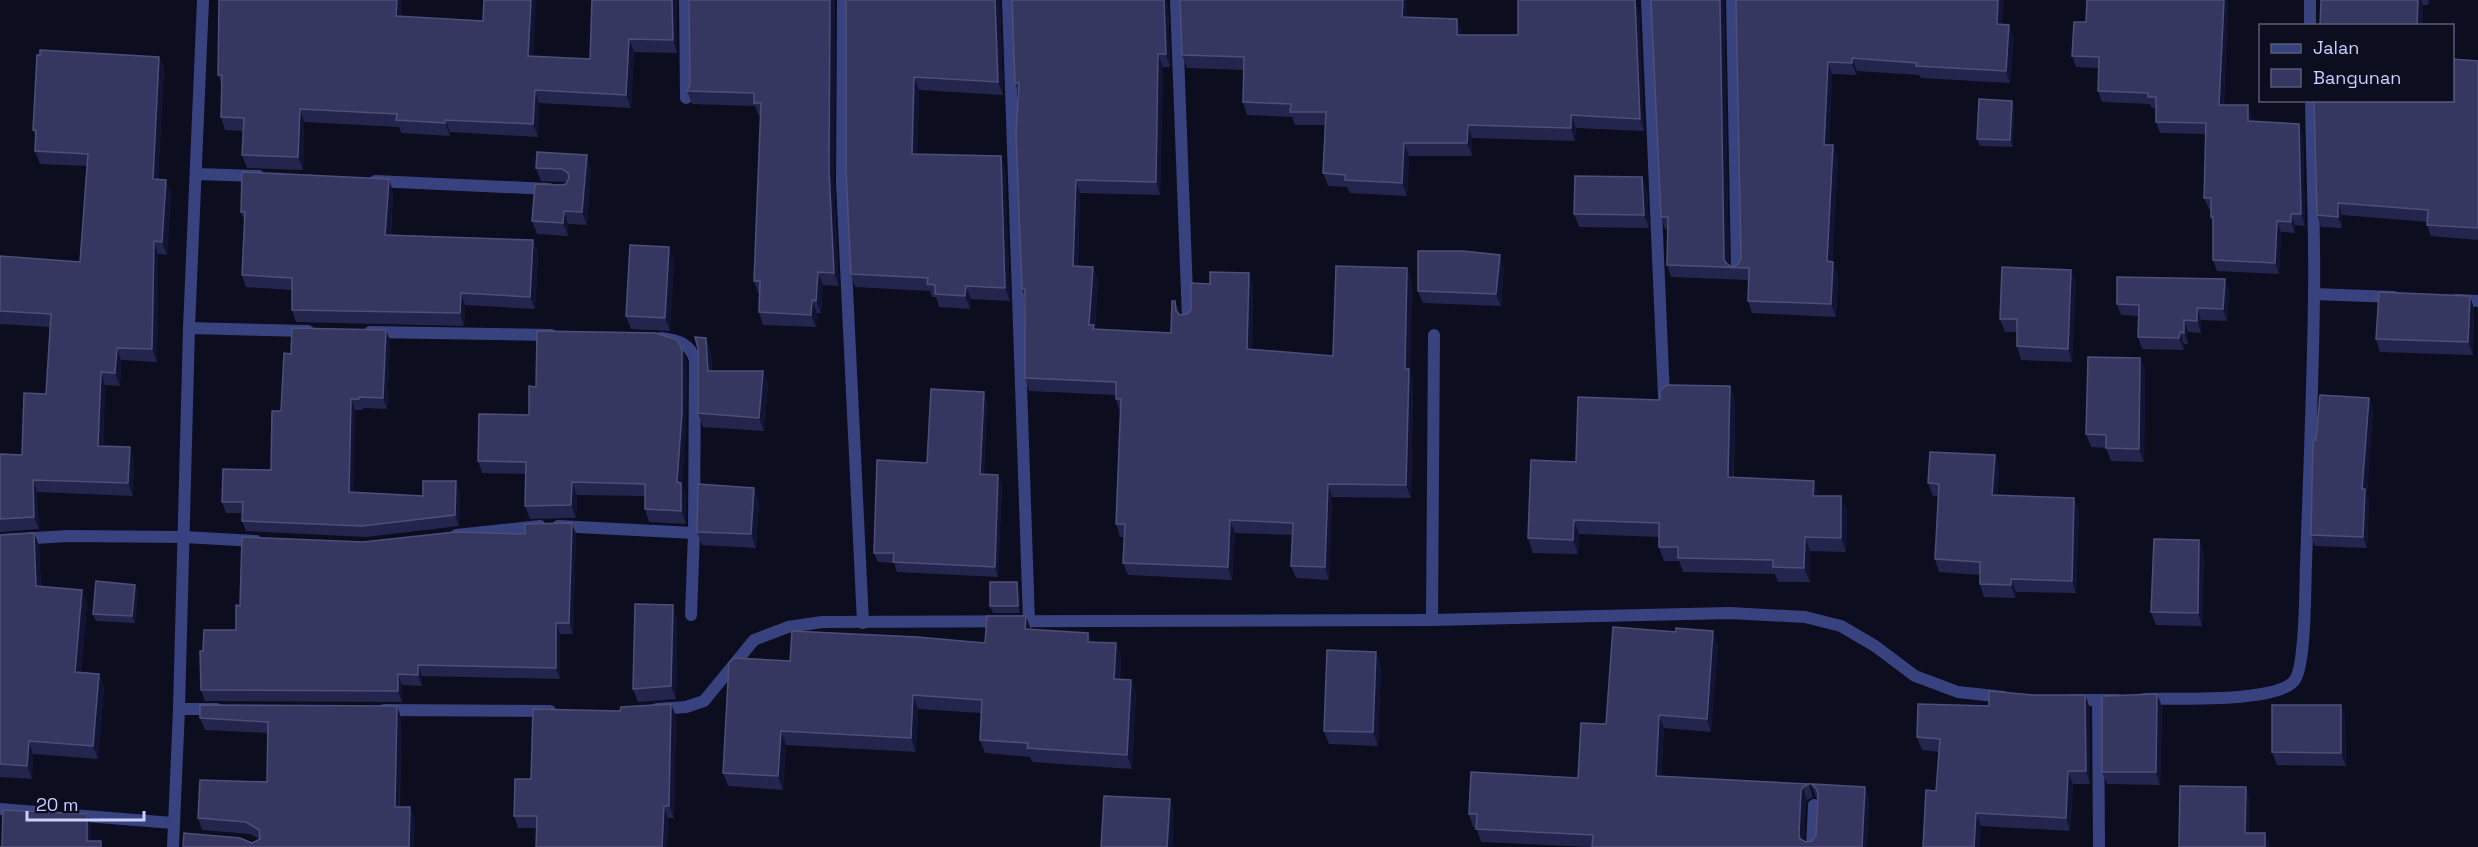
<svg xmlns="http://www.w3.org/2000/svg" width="2478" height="847" font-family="'Space Grotesk',sans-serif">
  <rect width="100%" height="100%" fill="#0c0d1f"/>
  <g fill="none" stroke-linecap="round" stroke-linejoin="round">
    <g stroke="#37427f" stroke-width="12">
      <polyline points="685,0 686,98"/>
      <polyline points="843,0 842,183 863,623"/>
      <polyline points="1008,0 1029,622"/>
      <polyline points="1176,0 1188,320"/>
      <polyline points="1647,0 1664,397"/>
      <polyline points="1732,0 1737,271"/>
      <polyline points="2310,0 2310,26"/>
      <polyline points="197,174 259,176"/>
      <polyline points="375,181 549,189"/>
      <polyline points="2314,294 2394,297"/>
      <polyline points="2456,300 2478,301"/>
      <polyline points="189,328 308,331"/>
      <polyline points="370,332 551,335"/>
      <path d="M661,338C677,340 691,343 695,361L694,533L691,615"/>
      <polyline points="558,526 694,533"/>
      <polyline points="456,535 540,526"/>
      <polyline points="0,540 68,536 184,537 256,541"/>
      <polyline points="1432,620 1434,335"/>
      <path d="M2144,699C2175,698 2276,703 2294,681C2306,668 2305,585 2306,564C2309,475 2313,385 2314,296C2315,231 2312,166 2311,100"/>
      <polyline points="2072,700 2117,700"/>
      <polyline points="2098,700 2099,847"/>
      <polyline points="179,709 217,709"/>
      <polyline points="657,709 686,707 704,701 754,640 788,627 822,622 1432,620 1730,613 1805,617 1841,626 1875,646 1915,676 1958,692 2004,697"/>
      <polyline points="384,710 550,711"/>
      <polyline points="0,809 37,812"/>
      <polyline points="73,815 173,823"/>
      <polyline points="173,847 179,709 189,328 203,0"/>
      <polyline points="1812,847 1814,805"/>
    </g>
  </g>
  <g fill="#24254d">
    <polygon points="677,0 677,53 634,52 631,108 539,103 538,137 450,132 450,136 401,133 399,127 304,122 303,170 247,168 242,155 243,131 225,130 221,117 222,86 218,75 401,17 534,56 590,59"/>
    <polygon points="689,0 835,0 834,183 839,286 823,285 821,313 817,313 816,327 763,325 759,312 759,294 758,293 754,281 761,116 759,116 755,106 692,104 687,91 690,85"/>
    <polygon points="846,0 1000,0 1003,95 919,90 917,154 1001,156 1005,169 1010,301 971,299 970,309 939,307 936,297 932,297 930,291 855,287 851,274"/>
    <polygon points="1012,0 1166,0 1168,6 1170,67 1163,67 1160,195 1080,193 1078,266 1093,267 1098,280 1095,329 1171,333 1175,301 1180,315 1187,314 1253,286 1252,349 1333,356 1407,268 1412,281 1410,373 1413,382 1411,498 1332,497 1329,580 1296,578 1291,566 1293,535 1235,533 1232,580 1128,575 1123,563 1124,537 1120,537 1116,524 1120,412 1116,399 1116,395 1029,391 1025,378 1025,298 1022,289 1018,92 1015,83"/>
    <polygon points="1651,0 1724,0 1729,265 1732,267 1737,265 1741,259 1736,0 2002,25 2014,37 2010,83 1921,78 1919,75 1857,71 1856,75 1832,74 1829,145 1838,157 1832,262 1838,274 1836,317 1752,313 1748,301 1748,280 1671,277 1667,265 1668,229 1665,229 1661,217"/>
    <polygon points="2087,0 2228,0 2224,105 2252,117 2252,121 2299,124 2303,135 2305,226 2295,225 2295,233 2281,232 2279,274 2217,271 2213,260 2213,224 2211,217 2211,209 2209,209 2204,198 2206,134 2160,133 2156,122 2156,108 2152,108 2150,104 2102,102 2098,91 2099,68 2076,67 2072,56 2086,22"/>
    <polygon points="2321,0 2429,0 2428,5 2423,5 2422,26 2320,26"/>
    <polygon points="1639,12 1644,131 1576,128 1575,141 1472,138 1472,156 1409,156 1407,196 1350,193 1347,187 1328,186 1323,173 1325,125 1295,125 1292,117 1247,115 1243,102 1244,70 1187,68 1182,55 1407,17 1462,32 1462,35 1518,35"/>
    <polygon points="159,57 164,69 158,180 171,193 167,255 158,254 157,362 121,360 120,386 105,385 103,446 134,460 133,496 37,492 39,529 0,532 0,454 22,455 46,394 50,327 0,324 0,256 80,262 87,166 40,164 35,151 36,138 33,130"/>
    <polygon points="2478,61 2478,240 2431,236 2427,225 2427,222 2342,215 2342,228 2321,227 2317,215"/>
    <polygon points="2012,101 2014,107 2013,147 1980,146 1977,139"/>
    <polygon points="536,168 591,168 587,225 568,224 568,236 537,234 532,221 561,185 566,184 567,182 541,181"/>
    <polygon points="1642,177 1647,190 1649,228 1579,227 1574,214"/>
    <polygon points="393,191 391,235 533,240 538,253 535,309 465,305 464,326 296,322 292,310 292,290 246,287 242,275 245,223 241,212"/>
    <polygon points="674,260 670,331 631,329 626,316"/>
    <polygon points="1504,267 1501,306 1423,303 1418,291"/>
    <polygon points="2076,283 2072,362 2021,360 2017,346 2017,332 2005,332 2000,319"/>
    <polygon points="2229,290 2227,321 2201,320 2201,333 2188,332 2188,344 2184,344 2184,350 2142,349 2138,337 2138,316 2121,315 2117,304"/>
    <polygon points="2470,296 2474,309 2473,355 2380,352 2376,339"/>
    <polygon points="390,340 387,409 363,408 363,410 355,410 353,492 423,496 460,492 459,526 366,537 246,531 242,521 242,513 226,513 222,502 271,470 291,354"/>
    <polygon points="682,349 687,362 686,425 682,485 686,495 686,524 649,522 645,509 645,496 577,495 576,518 530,519 525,506 526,474 482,473 478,461 529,415 536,387"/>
    <polygon points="711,351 712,371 763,371 768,384 764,431 703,427 698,413"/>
    <polygon points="2140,358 2145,371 2144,462 2111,461 2106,448 2091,447 2086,434"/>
    <polygon points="1730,386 1735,401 1734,477 1819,496 1847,510 1846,552 1810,551 1810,582 1778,582 1775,574 1683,572 1679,561 1664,561 1659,547 1659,537 1579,534 1578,554 1533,553 1528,538 1576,462 1660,400"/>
    <polygon points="2369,398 2373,410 2367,494 2369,500 2367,548 2315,546 2311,535 2316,440"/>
    <polygon points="987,401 984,474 1002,484 998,577 897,572 894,563 878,562 874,553 927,463"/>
    <polygon points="1995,455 1999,468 1997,496 2079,510 2076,593 2016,592 2015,598 1984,597 1980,584 1980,575 1939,572 1935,559 1938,496 1933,496 1928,483"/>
    <polygon points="759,501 756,548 702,545 697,532"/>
    <polygon points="34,533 39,546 41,587 87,603 81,672 99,674 104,687 98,759 33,754 32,779 0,777 0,535"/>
    <polygon points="525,534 576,534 573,634 560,634 560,679 422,676 422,686 402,685 402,702 205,701 201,690 203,651 236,630 240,606 363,542"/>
    <polygon points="2199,540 2204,553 2202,626 2156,625 2151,612"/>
    <polygon points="135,585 138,592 135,623 96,621 93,614"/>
    <polygon points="1020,589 1020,613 993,613 990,606"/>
    <polygon points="1026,616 1031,630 1088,633 1092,642 1116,643 1121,657 1120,679 1131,680 1136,693 1132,769 1032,762 1030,757 985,753 980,740 981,713 918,709 916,752 786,745 783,790 728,786 723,773 790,661 985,643"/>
    <polygon points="677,618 676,699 638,702 633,689"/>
    <polygon points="1718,644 1711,732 1664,728 1661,777 1809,784 1813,797 1807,800 1806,804 1804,841 1806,842 1812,841 1816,835 1817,798 1816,797 1811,784 1865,787 1869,800 1867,847 1589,847 1481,842 1476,827 1473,827 1469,814 1578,778 1606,724"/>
    <polygon points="1381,665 1378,746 1329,744 1324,731"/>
    <polygon points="2157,694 2162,707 2160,785 2107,784 2102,772"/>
    <polygon points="2033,695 2085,695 2090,708 2090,784 2073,784 2070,831 1981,826 1936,791 1939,752 1922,750 1917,737 1989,706"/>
    <polygon points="2341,705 2345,718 2346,766 2277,765 2272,752"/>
    <polygon points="397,706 401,718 400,807 410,807 415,819 252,843 259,839 250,834 202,830 198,818 267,782 267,733 205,730 200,718"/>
    <polygon points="676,716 674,818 668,818 667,847 536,847 536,828 518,828 514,816 531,779"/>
  </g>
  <g fill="#131433">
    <polygon points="397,0 402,0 401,29 396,16"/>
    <polygon points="531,0 536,0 533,69 528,56"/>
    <polygon points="672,0 677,0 677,53 673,40"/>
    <polygon points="830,0 835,0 834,183 839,286 834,273 829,170"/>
    <polygon points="995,0 1000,0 1003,95 998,82"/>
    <polygon points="1164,0 1166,0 1168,6 1170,67 1166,54"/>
    <polygon points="1403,0 1407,0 1407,30 1402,17"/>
    <polygon points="1635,0 1639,12 1644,131 1640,119"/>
    <polygon points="1720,0 1724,0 1729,267 1727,267 1724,259"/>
    <polygon points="1998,0 2004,0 2001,37 1997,24"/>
    <polygon points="2224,0 2228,0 2223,116 2219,105"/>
    <polygon points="2418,0 2421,0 2423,5 2422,26 2417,26"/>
    <polygon points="1457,19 1462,32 1461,48 1457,35"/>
    <polygon points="2009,25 2014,37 2010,83 2006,71"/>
    <polygon points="629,39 634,52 631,108 626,95"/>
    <polygon points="1158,54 1163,67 1160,195 1156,182"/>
    <polygon points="159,57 164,69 157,192 153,179"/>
    <polygon points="1852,58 1857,71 1856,75 1852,63"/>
    <polygon points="1828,62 1832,74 1829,157 1824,145"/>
    <polygon points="914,77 919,90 917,167 912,154"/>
    <polygon points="535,90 539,103 538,137 533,124"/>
    <polygon points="2012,101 2014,107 2013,147 2010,140"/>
    <polygon points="2248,105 2252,117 2252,132 2248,121"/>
    <polygon points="300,109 304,122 303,170 298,157"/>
    <polygon points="1571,115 1576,128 1575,141 1571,128"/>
    <polygon points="445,120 450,132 450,136 445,123"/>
    <polygon points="2299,124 2303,135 2305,226 2301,214"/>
    <polygon points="1468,125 1472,138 1472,156 1467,143"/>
    <polygon points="1404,143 1409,156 1407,196 1402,183"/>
    <polygon points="1833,145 1838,157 1832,274 1827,261"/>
    <polygon points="587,155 591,168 587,225 582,212"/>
    <polygon points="1001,156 1005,169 1010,301 1005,288"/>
    <polygon points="1642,177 1647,190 1649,228 1644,215"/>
    <polygon points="389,179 393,191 390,247 385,235"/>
    <polygon points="166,180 171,193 167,255 162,242"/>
    <polygon points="1076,180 1080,193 1077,279 1073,266"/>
    <polygon points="2338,203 2342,215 2342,228 2338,217"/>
    <polygon points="564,211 568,224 568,236 563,223"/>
    <polygon points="2291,214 2295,225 2295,233 2291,222"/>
    <polygon points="2277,221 2281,232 2279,274 2275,263"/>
    <polygon points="533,240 538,253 535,309 530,297"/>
    <polygon points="154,241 158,254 157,362 152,349"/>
    <polygon points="669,247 674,260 670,331 665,318"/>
    <polygon points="1500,255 1504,267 1501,306 1496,294"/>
    <polygon points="1833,262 1838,274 1836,317 1831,304"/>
    <polygon points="1093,267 1098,280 1095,329 1098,338 1089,325"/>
    <polygon points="1407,268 1412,281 1410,373 1413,382 1411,498 1406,485 1405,369"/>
    <polygon points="2071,270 2076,283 2072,362 2068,349"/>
    <polygon points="818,272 823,285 821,313 816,301"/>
    <polygon points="1249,273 1253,286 1252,362 1247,349"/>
    <polygon points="2225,279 2229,290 2227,321 2223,309"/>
    <polygon points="966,286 971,299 970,309 965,296"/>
    <polygon points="461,293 465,305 464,326 460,313"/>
    <polygon points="2470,296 2474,309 2473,355 2468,342"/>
    <polygon points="812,300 817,313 816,327 811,315"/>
    <polygon points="2197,308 2201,320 2201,333 2197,321"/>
    <polygon points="2184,320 2188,332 2188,344 2184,333"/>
    <polygon points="386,330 390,340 387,409 383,398"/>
    <polygon points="2180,332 2184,344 2184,350 2179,338"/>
    <polygon points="706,338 711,351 712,384 708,371"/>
    <polygon points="117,348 121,360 120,386 115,373"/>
    <polygon points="682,349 687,362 686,425 682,485 686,495 686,524 681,511 677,482"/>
    <polygon points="2140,358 2145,371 2144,462 2139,449"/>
    <polygon points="763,371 768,384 764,431 759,418"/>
    <polygon points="101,372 105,385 102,459 98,446"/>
    <polygon points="1730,386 1735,401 1733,491 1728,477"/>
    <polygon points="984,392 987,401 983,484 980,474"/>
    <polygon points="2369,398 2373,410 2367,494 2369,500 2367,548 2363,537 2362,489"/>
    <polygon points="351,399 355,410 353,503 349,492"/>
    <polygon points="130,447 134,460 133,496 128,483"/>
    <polygon points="1995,455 1999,468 1996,508 1992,495"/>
    <polygon points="998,475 1002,484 998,577 995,567"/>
    <polygon points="33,480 37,492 39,529 34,517"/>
    <polygon points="456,481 460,492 459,526 455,515"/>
    <polygon points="1814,481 1819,496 1819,510 1813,496"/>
    <polygon points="572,482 577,495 576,518 571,505"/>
    <polygon points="1328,484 1332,497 1329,580 1325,567"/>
    <polygon points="754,488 759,501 756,548 751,534"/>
    <polygon points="1841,496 1847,510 1846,552 1841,538"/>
    <polygon points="2074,498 2079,510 2076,593 2072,581"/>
    <polygon points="1230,520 1235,533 1232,580 1228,567"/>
    <polygon points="1574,520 1579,534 1578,554 1573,540"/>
    <polygon points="572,523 576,534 573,634 569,623"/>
    <polygon points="34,533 39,546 41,599 36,586"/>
    <polygon points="1805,537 1810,551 1810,582 1804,568"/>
    <polygon points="2199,540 2204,553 2202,626 2198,613"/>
    <polygon points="2011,579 2016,592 2015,598 2011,585"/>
    <polygon points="1017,582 1020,589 1020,613 1018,606"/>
    <polygon points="135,585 138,592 135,623 132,616"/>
    <polygon points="82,590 87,603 80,685 75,672"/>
    <polygon points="673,605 677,618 676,699 671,686"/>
    <polygon points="1026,616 1031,630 1025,629"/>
    <polygon points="556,623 560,634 560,679 556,668"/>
    <polygon points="1713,631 1718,644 1711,732 1707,719"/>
    <polygon points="1088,633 1093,646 1088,642"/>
    <polygon points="1116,643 1121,657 1119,692 1114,679"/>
    <polygon points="1376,652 1381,665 1378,746 1373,732"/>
    <polygon points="418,665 422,676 422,686 418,675"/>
    <polygon points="99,674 104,687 98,759 93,746"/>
    <polygon points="398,674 402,685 402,702 398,691"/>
    <polygon points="1131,680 1136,693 1132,769 1127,755"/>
    <polygon points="2157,694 2162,707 2160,785 2156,772"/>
    <polygon points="913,695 918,709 916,752 911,738"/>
    <polygon points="2085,695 2090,708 2090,784 2086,771"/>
    <polygon points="671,704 676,716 674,818 669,806"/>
    <polygon points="2341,705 2345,718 2346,766 2341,753"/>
    <polygon points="397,706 401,718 399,819 395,807"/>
    <polygon points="1659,715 1664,728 1661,789 1656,776"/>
    <polygon points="781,731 786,745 783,790 778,776"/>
    <polygon points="29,741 33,754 32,779 27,766"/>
    <polygon points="2068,771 2073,784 2070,831 2066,818"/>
    <polygon points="1803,787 1807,800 1806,804 1804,847 1799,834 1801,791"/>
    <polygon points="1865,787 1869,800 1867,847 1862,847"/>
    <polygon points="2246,787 2250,799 2249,845 2245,833"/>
    <polygon points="1170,799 1174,812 1173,847 1167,847"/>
    <polygon points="664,806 668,818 667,847 662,847"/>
    <polygon points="410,807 415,819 414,847 409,847"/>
    <polygon points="1976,813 1981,826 1980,847 1974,847"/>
    <polygon points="87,814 91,825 91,847 87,841"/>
    <polygon points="2265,833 2270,845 2270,847 2265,847"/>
  </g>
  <g fill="#363760" stroke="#4d4f79" stroke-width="1.5">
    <polygon points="219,0 397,0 396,16 483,21 484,0 531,0 528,56 590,59 592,0 672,0 673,40 629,39 626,95 535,90 533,124 445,120 445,123 396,120 397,114 300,109 298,157 242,155 244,118 221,117 222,75 218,75"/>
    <polygon points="689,0 830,0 829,170 834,273 818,272 816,301 812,300 811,315 759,312 760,281 754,281 761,103 754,103 754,93 687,91 690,85"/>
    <polygon points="846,0 995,0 998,82 914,77 912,154 1001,156 1005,288 966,286 965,296 935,294 935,285 927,284 928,278 851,274 846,170"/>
    <polygon points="1012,0 1164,0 1166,54 1158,54 1156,182 1076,180 1073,266 1093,267 1089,325 1094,325 1093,329 1171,333 1172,301 1175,301 1176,311 1180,315 1187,314 1191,310 1191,283 1210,284 1210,272 1249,273 1247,349 1333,356 1336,266 1407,268 1405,369 1409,369 1406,485 1328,484 1325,567 1291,566 1293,523 1230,520 1228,567 1123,563 1125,524 1116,524 1121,399 1116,399 1116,382 1025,378 1025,289 1022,289 1016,133 1019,83 1015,83"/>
    <polygon points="1180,0 1403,0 1402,17 1457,19 1457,35 1518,35 1518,0 1635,0 1640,119 1571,115 1571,128 1468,125 1467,143 1404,143 1402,183 1345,180 1345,175 1323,173 1326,112 1290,112 1291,104 1243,102 1244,57 1182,55"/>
    <polygon points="1651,0 1720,0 1724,259 1726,263 1732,267 1737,265 1741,259 1736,0 1998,0 1997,24 2009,25 2006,71 1916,66 1917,63 1852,58 1852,63 1828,62 1824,145 1833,145 1827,261 1833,262 1831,304 1748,301 1749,268 1667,265 1668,217 1661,217"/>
    <polygon points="2087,0 2224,0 2219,105 2248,105 2248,121 2299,124 2301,214 2291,214 2291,222 2277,221 2275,263 2213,260 2213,217 2211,217 2211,198 2204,198 2206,123 2156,122 2156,97 2148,97 2148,93 2098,91 2099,57 2072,56 2074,22 2086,22"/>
    <polygon points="2321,0 2418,0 2417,26 2320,26"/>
    <polygon points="40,50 159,57 153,179 166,180 162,242 154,241 152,349 117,348 115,373 101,372 98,446 130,447 128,483 33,480 34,517 0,519 0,454 22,455 24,393 46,394 51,314 0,311 0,256 80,262 88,154 35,151 36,130 33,130 37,55 40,55"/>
    <polygon points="2452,59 2478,61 2478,228 2427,225 2428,210 2338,203 2338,217 2317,215 2314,100 2452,100"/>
    <polygon points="1979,99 2012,101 2010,140 1977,139"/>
    <polygon points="537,152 587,155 582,212 564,211 563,223 532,221 535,184 561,185 566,184 569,178 568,173 562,169 536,168"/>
    <polygon points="242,172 389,179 385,235 533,240 530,297 461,293 460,313 292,310 292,278 242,275 245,212 241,212"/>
    <polygon points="1575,176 1642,177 1644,215 1574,214"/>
    <polygon points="630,245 669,247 665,318 626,316"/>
    <polygon points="1418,251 1463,251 1500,255 1496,294 1418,291"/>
    <polygon points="2002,267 2071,270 2068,349 2017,346 2017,319 2000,319"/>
    <polygon points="2117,277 2225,279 2223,309 2197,308 2197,321 2184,320 2184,333 2180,332 2179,338 2138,337 2139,305 2117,304"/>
    <polygon points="2379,292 2470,296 2468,342 2376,339"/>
    <polygon points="292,328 386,330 383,398 359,397 359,399 351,399 349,492 423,496 423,481 456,481 455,515 362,526 242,521 243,502 222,502 223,469 271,470 272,411 281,411 284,353 291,354"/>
    <polygon points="537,331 656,333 677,340 682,349 682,413 677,482 681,483 681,511 645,509 645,484 572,482 571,505 525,506 526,462 478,461 479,414 529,415 529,386 536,387"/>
    <polygon points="695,337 706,338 708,371 763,371 759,418 698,413 698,348"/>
    <polygon points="2088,357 2140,358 2139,449 2106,448 2106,435 2086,434"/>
    <polygon points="1667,385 1730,386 1728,477 1814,481 1813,496 1841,496 1841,538 1805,537 1804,568 1773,567 1773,560 1678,558 1678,547 1659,547 1659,523 1574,520 1573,540 1528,538 1531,460 1576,462 1578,397 1660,400 1660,391"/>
    <polygon points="931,389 984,392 980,474 998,475 995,567 893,562 894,553 874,553 877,460 927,463"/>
    <polygon points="2320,395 2369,398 2362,489 2365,489 2363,537 2311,535 2313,440 2316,440"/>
    <polygon points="1930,452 1995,455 1992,495 2074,498 2072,581 2011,579 2011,585 1980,584 1980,562 1935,559 1939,484 1928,483"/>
    <polygon points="698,484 754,488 751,534 697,532"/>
    <polygon points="572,523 569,623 556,623 556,668 418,665 418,675 398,674 398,691 201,690 200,651 203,651 204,630 236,630 236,605 240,606 242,537 363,542 455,532 525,534 525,524"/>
    <polygon points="34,533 36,586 82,590 75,672 99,674 93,746 29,741 27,766 0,764 0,535"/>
    <polygon points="2154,539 2199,540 2198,613 2151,612"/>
    <polygon points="96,581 135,585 132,616 93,614"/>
    <polygon points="990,582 1017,582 1018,606 990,606"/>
    <polygon points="635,604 673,605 671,686 633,689"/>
    <polygon points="987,616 1026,616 1025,629 1088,633 1088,642 1116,643 1114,679 1131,680 1127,755 1027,748 1028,743 980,740 982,700 913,695 911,738 781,731 778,776 723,773 729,663 734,658 790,661 792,631 917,637 985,643"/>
    <polygon points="1613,627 1676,632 1676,628 1713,631 1707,719 1659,715 1656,776 1809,784 1803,787 1801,791 1799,834 1800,839 1806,842 1812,841 1816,835 1818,793 1816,788 1811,784 1865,787 1862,847 1592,847 1593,835 1476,829 1477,814 1469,814 1471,772 1578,778 1581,723 1606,724"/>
    <polygon points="1327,650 1376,652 1373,732 1324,731"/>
    <polygon points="1989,691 2033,695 2085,695 2086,771 2068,771 2066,818 1976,813 1974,847 1923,847 1926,790 1936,791 1940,739 1917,737 1918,704 1989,706"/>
    <polygon points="2157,694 2156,772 2102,772 2102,696"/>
    <polygon points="671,704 669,806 664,806 662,847 536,847 537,816 514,816 515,779 531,779 533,709 620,711 621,707"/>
    <polygon points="200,705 397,706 395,807 410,807 409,847 183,847 184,833 240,838 252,843 260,839 259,830 246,822 198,818 200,780 267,782 268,722 200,718"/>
    <polygon points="2272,705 2341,705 2341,753 2272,752"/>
    <polygon points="2180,786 2246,787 2245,833 2265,833 2265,847 2179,847"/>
    <polygon points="1104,796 1170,799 1167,847 1101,847"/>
    <polygon points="3,810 87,814 87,841 101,841 101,847 0,847 2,846"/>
  </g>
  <rect x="2259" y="24" width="195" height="78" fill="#0c0d1f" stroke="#585b79" stroke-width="1.5"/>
  <rect x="2271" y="44" width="30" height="9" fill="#37427f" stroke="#585b79" stroke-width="1.5"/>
  <text x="2313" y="54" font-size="18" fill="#cacfff">Jalan</text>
  <rect x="2271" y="69" width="30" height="18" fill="#363760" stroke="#585b79" stroke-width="1.5"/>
  <text x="2313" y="84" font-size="18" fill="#cacfff">Bangunan</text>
  <path d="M27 811v9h117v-9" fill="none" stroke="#cacfff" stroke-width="3"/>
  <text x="36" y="811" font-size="18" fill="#cacfff" stroke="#0c0d1f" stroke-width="4.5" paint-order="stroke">20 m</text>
</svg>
